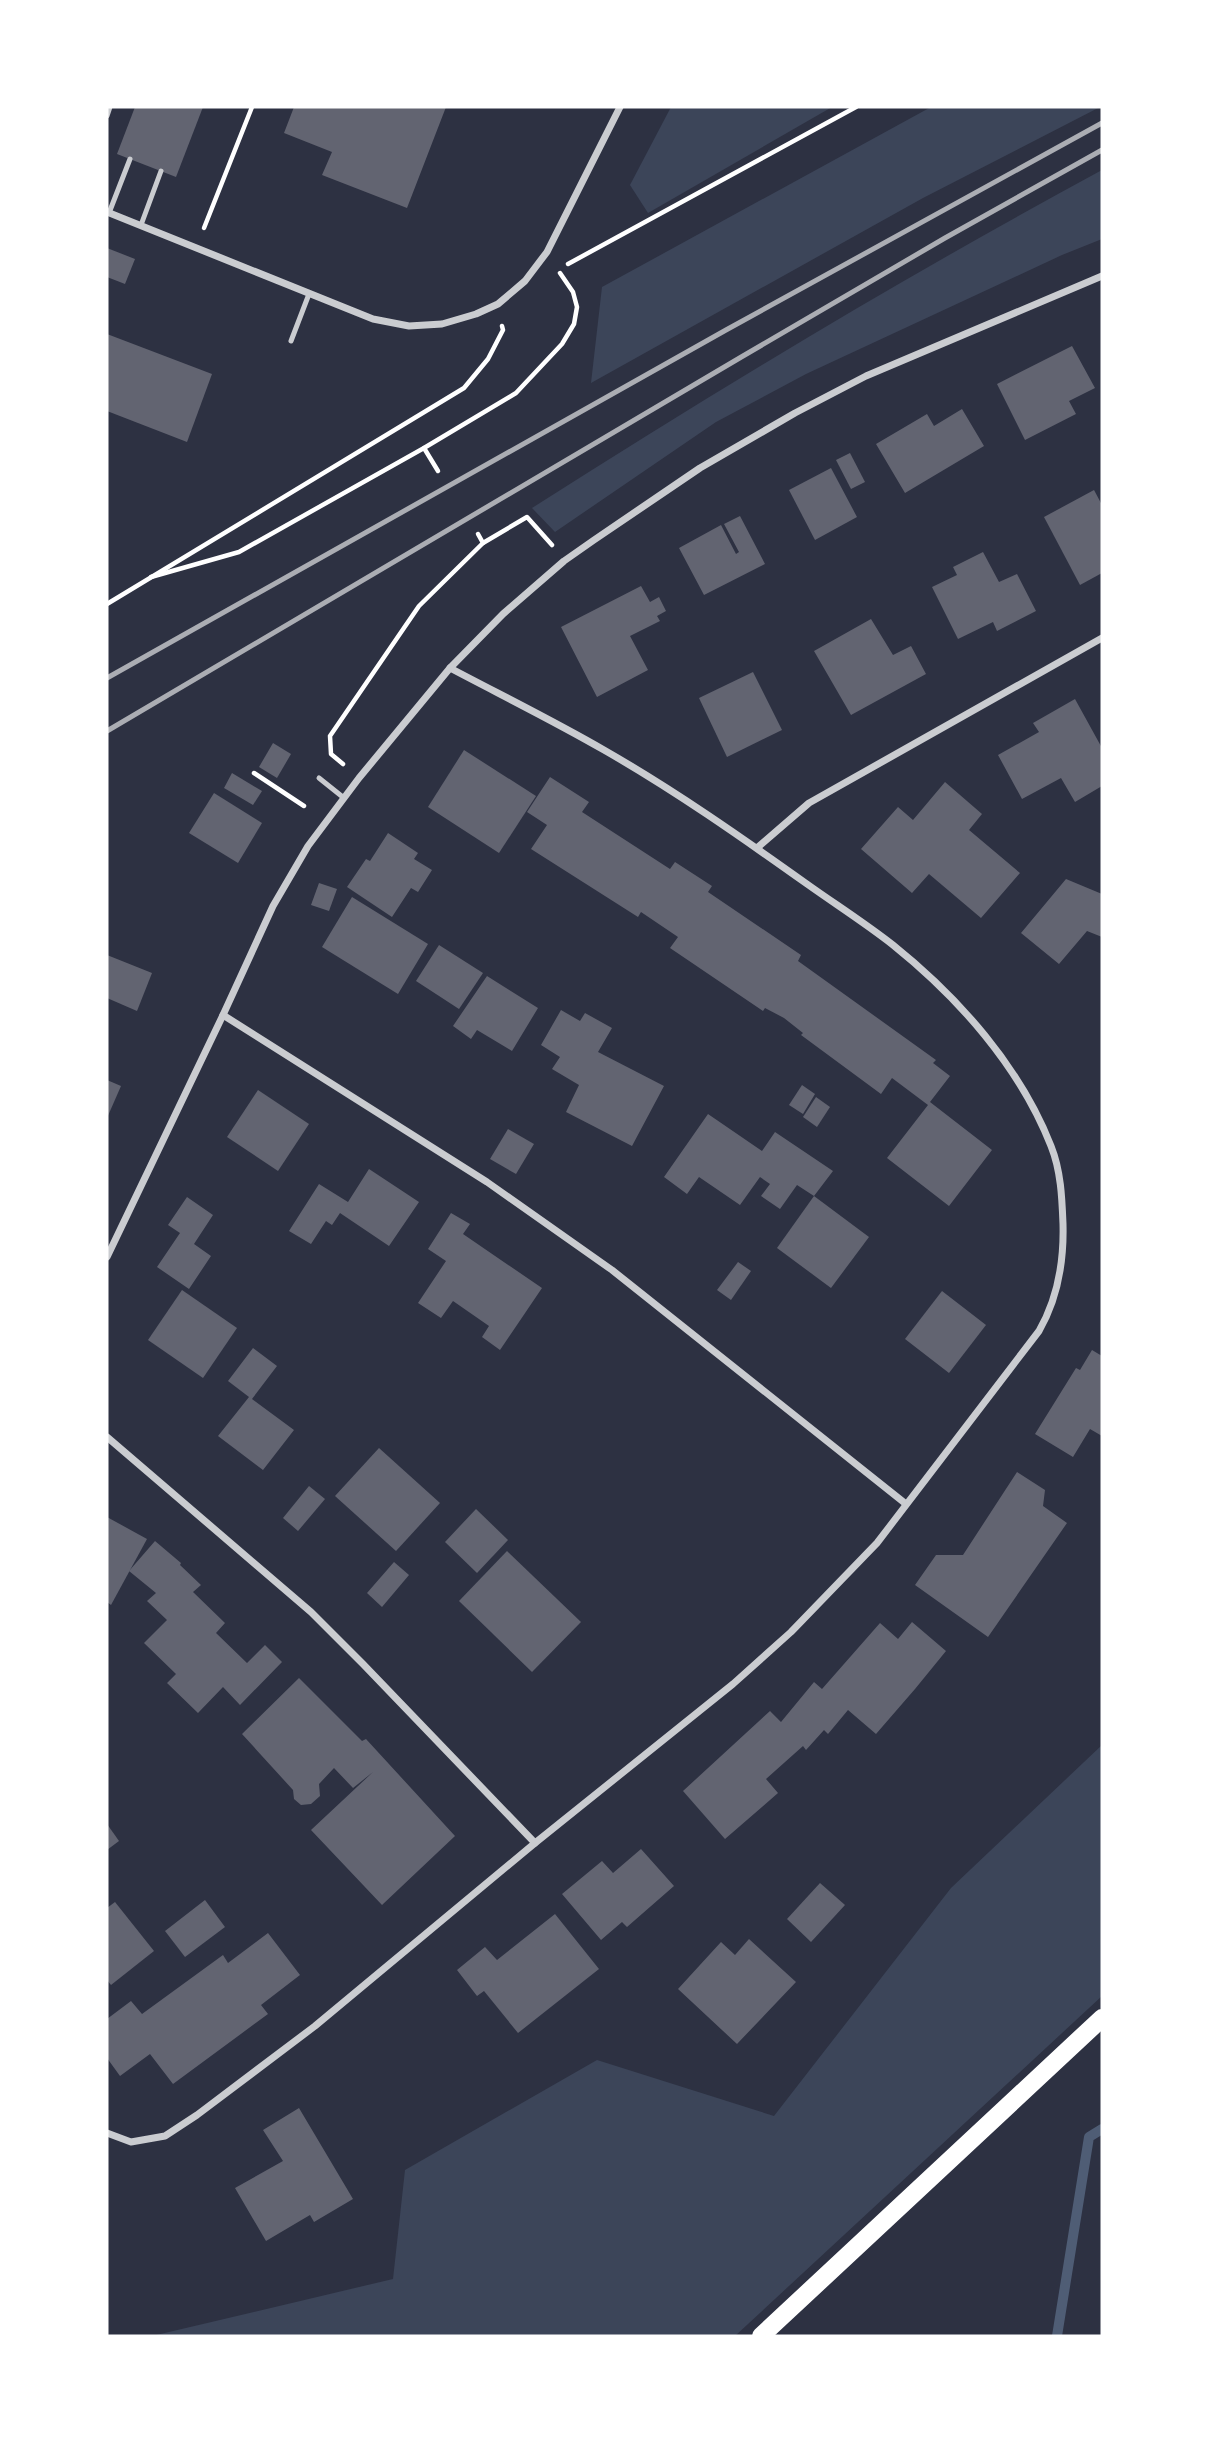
<svg xmlns="http://www.w3.org/2000/svg" width="1209" height="2443" font-family="Quicksand,sans-serif">
  <rect width="100%" height="100%" fill="#2d3142"/>
  <g fill="#3c4559">
    <polygon points="671,107 832,107 648,213 630,185"/>
    <polygon points="931,107 1100,107 923,198 591,383 602,287"/>
    <path d="M1102,170V239L1062,255L806,374L716,422L555,532L532,508C718,389 908,275 1102,170Z"/>
    <polygon points="1102,1745 1102,1996 735,2336 152,2336 393,2279 405,2170 597,2060 774,2116 951,1888"/>
  </g>
  <g fill="none" stroke-linecap="round" stroke-linejoin="round">
    <polyline stroke="#4f5d75" stroke-width="10" points="1057,2336 1089,2137 1102,2129"/>
  </g>
  <g fill="#626471">
    <polygon points="135,107 203,107 176,177 117,154"/>
    <polygon points="294,107 446,107 407,208 322,175 332,152 284,133"/>
    <polygon points="107,248 135,259 125,284 107,277"/>
    <polygon points="107,334 212,374 187,442 107,411"/>
    <polygon points="1072,346 1095,388 1069,401 1076,414 1025,440 997,384"/>
    <polygon points="962,409 984,446 905,493 876,444 927,414 934,426"/>
    <polygon points="850,453 865,482 851,489 836,460"/>
    <polygon points="831,468 857,517 815,540 789,490"/>
    <polygon points="1094,490 1102,505 1102,573 1080,585 1044,517"/>
    <polygon points="740,516 765,564 704,595 679,548 721,525 736,554 739,552 724,524"/>
    <polygon points="983,552 999,582 1017,574 1036,611 997,631 993,622 958,639 932,587 957,575 953,567"/>
    <polygon points="641,586 650,602 659,597 666,611 657,616 660,621 630,636 648,670 597,697 561,627"/>
    <polygon points="871,619 893,655 911,646 926,674 851,715 814,651"/>
    <polygon points="753,672 782,730 727,757 699,698"/>
    <polygon points="1075,699 1102,748 1102,786 1075,802 1061,778 1022,799 998,755 1039,732 1033,723"/>
    <polygon points="273,743 291,754 277,778 259,767"/>
    <polygon points="464,750 536,796 499,853 428,807"/>
    <polygon points="232,773 262,791 253,805 224,788"/>
    <polygon points="550,777 589,802 582,812 670,869 675,862 712,886 708,892 801,955 798,961 936,1060 933,1063 950,1076 930,1102 992,1150 949,1206 887,1158 928,1105 892,1078 881,1094 801,1035 803,1033 784,1018 765,1008 763,1011 670,948 678,937 641,912 638,917 531,849 547,825 527,812"/>
    <polygon points="945,782 982,814 969,830 1020,873 981,918 929,874 912,893 861,849 898,807 913,820"/>
    <polygon points="214,793 262,823 238,863 189,833"/>
    <polygon points="388,833 418,853 414,859 432,870 418,892 411,888 392,917 347,887 366,859 370,861"/>
    <polygon points="1066,879 1102,894 1102,937 1087,931 1059,964 1021,933"/>
    <polygon points="319,883 337,889 329,911 311,905"/>
    <polygon points="352,897 428,944 398,994 322,947"/>
    <polygon points="439,945 483,973 459,1009 416,981"/>
    <polygon points="107,955 152,973 137,1011 107,998"/>
    <polygon points="487,976 538,1008 512,1051 477,1030 471,1039 453,1026"/>
    <polygon points="561,1010 580,1021 585,1013 612,1028 598,1052 664,1086 632,1146 566,1112 579,1085 552,1069 560,1057 541,1045"/>
    <polygon points="107,1080 121,1086 107,1118"/>
    <polygon points="802,1085 815,1094 803,1114 789,1105"/>
    <polygon points="258,1090 309,1124 278,1171 227,1137"/>
    <polygon points="816,1097 830,1107 817,1127 803,1117"/>
    <polygon points="708,1114 762,1151 775,1132 833,1171 814,1196 797,1185 780,1209 761,1196 770,1184 760,1177 740,1205 699,1177 687,1194 664,1177"/>
    <polygon points="508,1129 534,1144 516,1174 490,1159"/>
    <polygon points="369,1169 419,1202 389,1246 340,1213 332,1225 326,1221 311,1244 289,1231 319,1184 348,1202"/>
    <polygon points="814,1196 869,1237 831,1288 777,1248"/>
    <polygon points="187,1197 213,1215 194,1244 211,1256 189,1289 157,1267 180,1233 168,1225"/>
    <polygon points="451,1213 470,1224 463,1234 542,1288 500,1350 482,1337 489,1326 453,1301 441,1318 418,1303 446,1261 428,1249"/>
    <polygon points="738,1262 751,1271 731,1300 717,1290"/>
    <polygon points="182,1290 237,1328 203,1378 148,1340"/>
    <polygon points="942,1291 986,1325 949,1373 905,1339"/>
    <polygon points="253,1348 277,1366 252,1399 294,1430 263,1470 218,1436 249,1397 228,1381"/>
    <polygon points="1092,1350 1102,1356 1102,1436 1090,1429 1073,1457 1035,1434 1076,1368 1080,1370"/>
    <polygon points="379,1448 440,1503 396,1551 335,1496"/>
    <polygon points="1017,1472 1045,1490 1043,1506 1067,1523 988,1637 915,1585 936,1555 963,1555"/>
    <polygon points="309,1486 325,1499 298,1531 283,1518"/>
    <polygon points="476,1509 508,1540 477,1573 445,1542"/>
    <polygon points="107,1517 147,1539 111,1605 107,1602"/>
    <polygon points="155,1541 181,1563 180,1565 201,1585 193,1592 225,1623 216,1633 247,1663 265,1645 282,1662 240,1705 223,1687 198,1713 167,1683 176,1674 144,1643 167,1620 147,1601 156,1593 129,1571"/>
    <polygon points="507,1551 581,1622 532,1672 459,1601"/>
    <polygon points="394,1562 409,1575 382,1607 367,1593"/>
    <polygon points="912,1622 946,1651 915,1689 876,1734 848,1710 828,1734 824,1730 806,1750 803,1746 766,1779 778,1793 725,1839 683,1791 770,1711 781,1722 814,1682 822,1689 880,1623 898,1639"/>
    <polygon points="299,1678 362,1741 366,1739 455,1836 382,1905 311,1830 373,1772 353,1788 334,1768 319,1784 320,1796 311,1804 301,1805 294,1799 293,1790 242,1734"/>
    <polygon points="107,1824 119,1841 107,1850"/>
    <polygon points="641,1849 674,1886 627,1927 622,1922 601,1940 562,1894 602,1861 613,1873"/>
    <polygon points="820,1883 845,1905 811,1942 787,1919"/>
    <polygon points="205,1900 225,1927 185,1957 165,1931"/>
    <polygon points="115,1902 154,1951 111,1985 107,1980 107,1908"/>
    <polygon points="555,1914 599,1969 518,2033 484,1991 477,1996 457,1970 485,1947 497,1960"/>
    <polygon points="268,1933 300,1975 261,2005 268,2014 173,2084 150,2054 120,2076 107,2058 107,2019 131,2001 142,2014 223,1955 228,1963"/>
    <polygon points="749,1939 796,1982 737,2044 678,1989 721,1942 735,1955"/>
    <polygon points="299,2108 353,2199 314,2222 310,2215 266,2241 235,2188 283,2161 263,2130"/>
  </g>
  <g fill="none" stroke-linecap="round" stroke-linejoin="round">
    <g stroke="#fff" stroke-width="4.5">
      <polyline points="204,228 252,107"/>
      <polyline points="568,264 856,107"/>
      <polyline points="424,448 438,471"/>
      <polyline points="478,534 483,543"/>
      <polyline points="151,577 239,552 424,448 516,393 562,344 574,324 577,307 573,292 560,273"/>
      <polyline points="107,604 464,388 488,359 503,330 502,326"/>
      <polyline points="343,764 331,754 330,736 419,606 483,543 527,517 552,545"/>
      <polyline points="254,773 304,806"/>
    </g>
    <g stroke="#caccd0" stroke-width="5">
      <polyline points="107,116 110,107"/>
      <polyline points="109,213 130,159"/>
      <polyline points="141,225 161,171"/>
      <polyline points="291,341 309,294"/>
      <polyline points="319,778 344,798"/>
    </g>
    <g stroke="#caccd0" stroke-width="7">
      <polyline points="107,212 373,319 409,326 442,324 476,314 498,304 525,281 547,252 620,107"/>
      <polyline points="757,848 809,803 1102,638"/>
      <polyline points="223,1015 487,1182 612,1270 906,1504"/>
      <polyline points="107,1257 223,1015 273,906 308,846 359,778 450,668 503,614 564,561 594,540 700,468 795,413 866,376 1102,276"/>
      <polyline points="107,1437 311,1612 363,1664 535,1843"/>
      <path d="M107,2133L131,2142L165,2136L197,2115L315,2026L535,1843L733,1684L791,1632L877,1543L1039,1331C1058,1298 1064,1262 1063,1224C1062,1198 1061,1171 1051,1146C1020,1067 959,998 893,945C865,923 835,904 807,884C741,837 674,790 604,750C554,721 501,695 450,668"/>
    </g>
    <polyline stroke="#fff" stroke-width="18" points="761,2336 1102,2018"/>
    <g stroke="#abadb3" stroke-width="5">
      <polyline points="107,678 726,330 1102,123"/>
      <polyline points="107,731 743,356 945,238 1102,150"/>
    </g>
  </g>
  <rect width="1209" height="2443" fill="none" stroke="#ffffff" stroke-width="217"/>
</svg>
